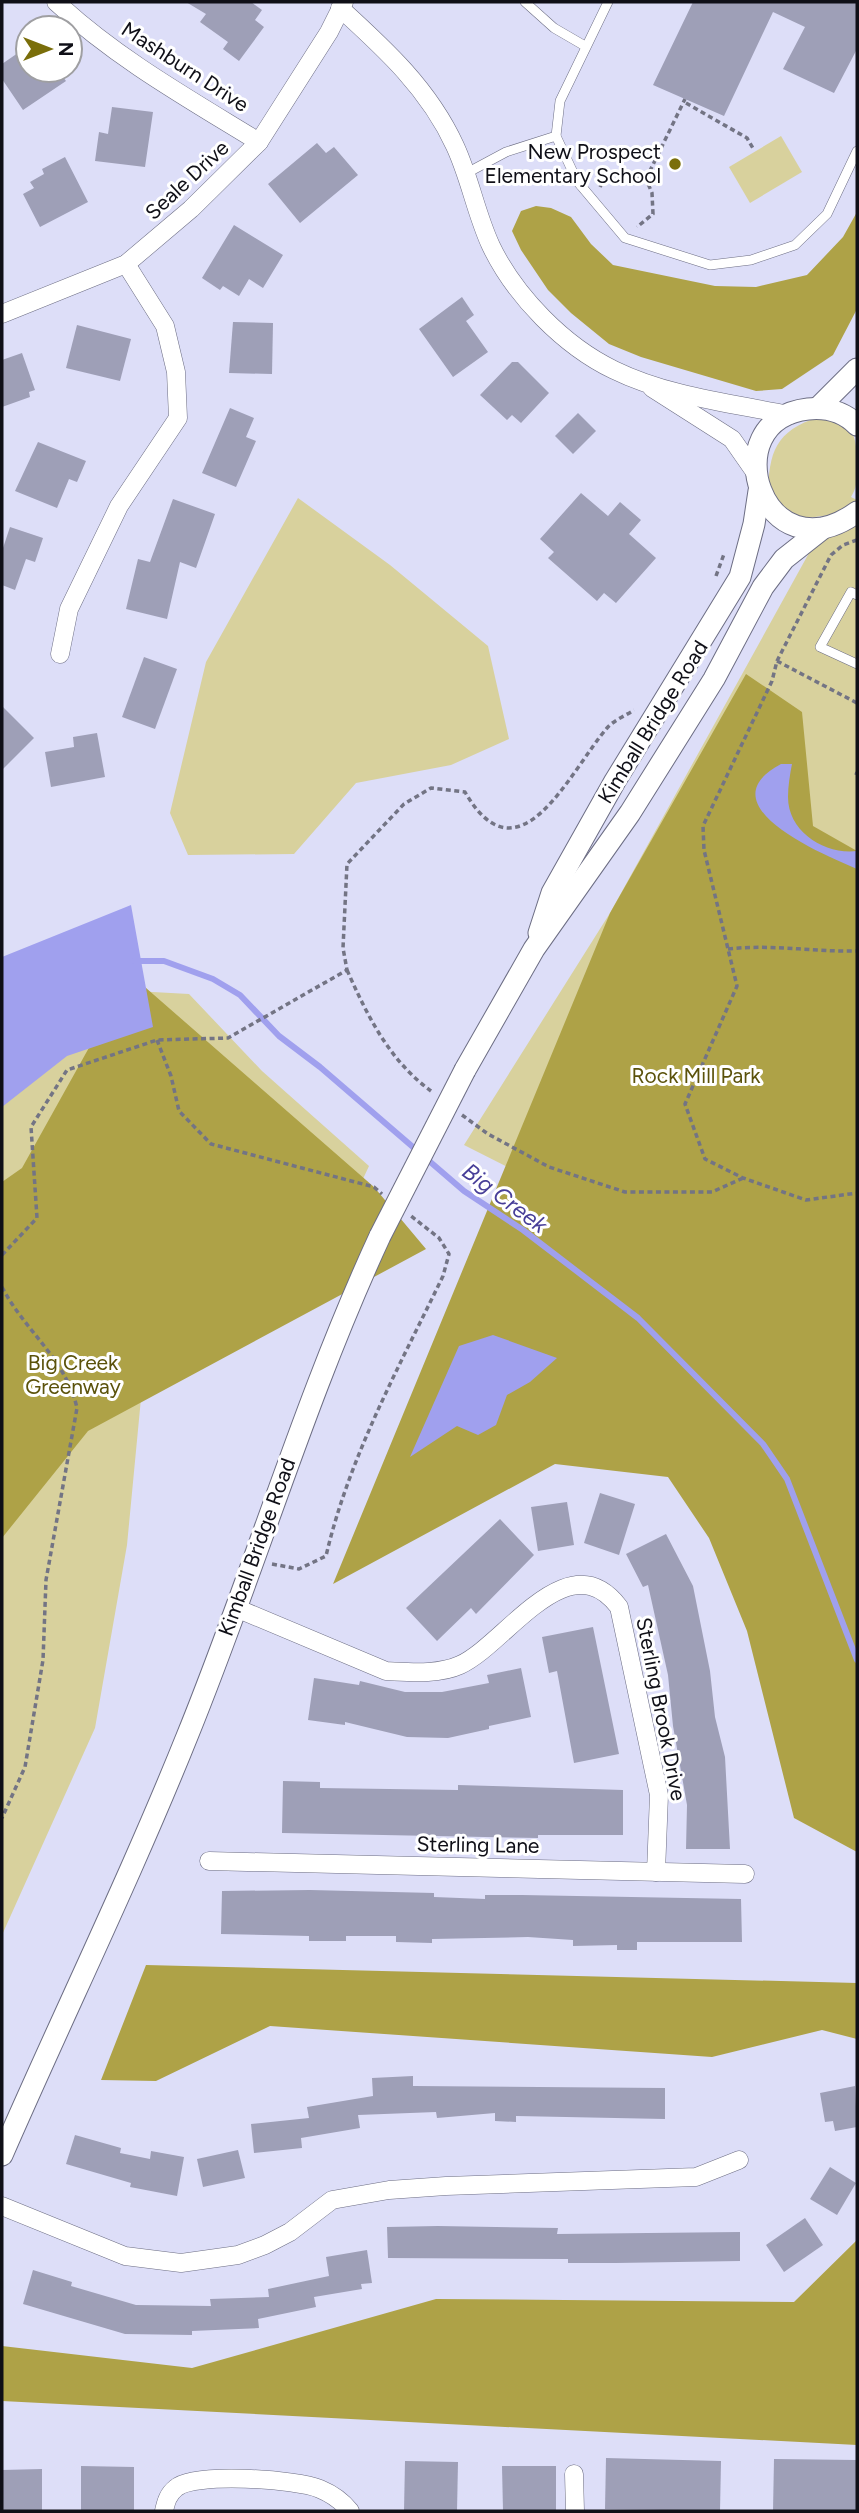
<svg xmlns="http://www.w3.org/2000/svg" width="859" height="2513" font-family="Figtree,sans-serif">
  <rect width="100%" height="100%" fill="#dddef8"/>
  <g fill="#d8d19d">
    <polygon points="781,136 802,172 750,203 729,167"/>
    <path d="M819,417C853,420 857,434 857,465C857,477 858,486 851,497L857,500V1248L635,1231L464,1145L610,913L830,515L791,520L768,495C769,452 775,431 819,417Z"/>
    <polygon points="298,498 390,565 488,646 509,739 451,765 356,783 294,854 188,855 170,813 206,662"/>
    <polygon points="98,989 189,994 262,1071 369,1166 341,1226 146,1346 127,1545 95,1728 2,1935 2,1055"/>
  </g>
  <g fill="#aea247">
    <polygon points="536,206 551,208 571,217 591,244 613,265 715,286 756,287 807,275 843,237 857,212 857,309 833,355 782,389 756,391 641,357 609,344 571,313 548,290 521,250 512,231 521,211"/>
    <polygon points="746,674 802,712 813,826 857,851 857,1852 794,1818 747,1631 709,1538 668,1477 555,1464 333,1584 610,913"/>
    <polygon points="130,974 374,1187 426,1249 88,1431 2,1538 2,1182 22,1168"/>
    <polygon points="146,1965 857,1983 857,2039 822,2030 712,2057 270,2026 156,2081 101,2080"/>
    <polygon points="857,2240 857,2445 2,2401 2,2346 192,2368 436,2299 794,2302"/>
  </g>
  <g fill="#a0a0ee">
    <path d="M781,764H792C790,774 788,786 788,797C788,832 825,855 857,851V869C822,854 704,805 781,764Z"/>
    <polygon points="131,905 153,1027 67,1056 2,1107 2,957"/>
    <polygon points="493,1335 557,1358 530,1382 507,1395 496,1425 478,1435 457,1426 410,1457 459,1346"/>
  </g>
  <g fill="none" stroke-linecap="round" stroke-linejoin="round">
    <polyline stroke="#a0a0ee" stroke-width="6" points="134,961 164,961 213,979 240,995 279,1036 320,1067 464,1191 523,1230 638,1318 763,1444 787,1479 857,1660"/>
  </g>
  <g fill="#9e9fb7">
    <polygon points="186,2 251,2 262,10 255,20 264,27 239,61 223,49 228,42 200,22 206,14"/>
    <polygon points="693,2 857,2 857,49 834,93 783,69 805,27 773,12 724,116 653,85"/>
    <polygon points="28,46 28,70 58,70 66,81 23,110 2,79 2,64"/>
    <polygon points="112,107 153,112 145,167 95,161 99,132 108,134"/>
    <polygon points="317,143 326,153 334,147 358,175 300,223 268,184"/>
    <polygon points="65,157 88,202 40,227 23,194 34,188 30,182 44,174 42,169"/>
    <polygon points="234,225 283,255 263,288 249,279 239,296 223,286 220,290 202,278"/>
    <polygon points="462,297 474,315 466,321 488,352 453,377 419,329"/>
    <polygon points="233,322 273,323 272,374 229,373"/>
    <polygon points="77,325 131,339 120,381 66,368"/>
    <polygon points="22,353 35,390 29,392 30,397 2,407 2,360"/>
    <polygon points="512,362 518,362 549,393 521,423 512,415 507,420 480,395"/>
    <polygon points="230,408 254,418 246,437 256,441 236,487 202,473"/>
    <polygon points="578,413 596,431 573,454 555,436"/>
    <polygon points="38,442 86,461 77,482 69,479 57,508 15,491"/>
    <polygon points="581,493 608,516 620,502 641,520 629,534 656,558 616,603 604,593 597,601 548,558 554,552 540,539"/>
    <polygon points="173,499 215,514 196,568 180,562 167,619 126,609 138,559 150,562"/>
    <polygon points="10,527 43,538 35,562 26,559 15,590 2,585 2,551"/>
    <polygon points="144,657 177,669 155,729 122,717"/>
    <polygon points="2,706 34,738 2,770"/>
    <polygon points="97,733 105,777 51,787 45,752 74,747 73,737"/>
    <polygon points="600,1493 635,1504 619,1555 584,1543"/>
    <polygon points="567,1502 574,1545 538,1551 531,1507"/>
    <polygon points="500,1519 534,1555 476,1614 471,1608 437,1641 406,1608"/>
    <polygon points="666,1534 693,1586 710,1671 715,1717 725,1757 730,1849 686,1849 687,1805 673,1726 668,1675 648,1585 643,1587 626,1554"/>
    <polygon points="593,1627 619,1754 574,1763 557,1671 549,1673 542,1637"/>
    <polygon points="521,1668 531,1717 489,1726 489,1729 448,1738 407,1737 345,1722 345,1725 308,1720 314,1678 359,1685 360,1681 405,1692 442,1692 489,1683 487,1675"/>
    <polygon points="283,1781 320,1782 320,1788 458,1790 458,1785 623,1790 623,1835 538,1835 538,1838 282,1833"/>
    <polygon points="310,1890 434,1893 434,1897 485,1899 485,1895 522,1895 741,1899 742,1942 637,1942 637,1950 617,1950 617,1945 573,1946 573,1940 528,1937 432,1939 432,1943 396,1942 396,1936 346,1936 346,1941 309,1941 309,1936 221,1934 222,1891"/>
    <polygon points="413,2076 413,2086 665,2088 665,2119 516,2116 516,2122 495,2121 495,2113 437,2118 436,2112 358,2115 360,2128 301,2138 302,2148 254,2153 251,2124 309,2118 307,2107 373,2096 372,2078"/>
    <polygon points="855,2086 857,2127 835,2131 833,2121 825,2122 820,2093"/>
    <polygon points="75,2135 121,2148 120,2153 150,2159 151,2151 184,2157 177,2196 130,2187 131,2183 66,2164"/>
    <polygon points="238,2150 245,2178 203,2187 197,2159"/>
    <polygon points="830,2167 856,2183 837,2215 810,2199"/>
    <polygon points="805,2218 823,2245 784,2272 766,2245"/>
    <polygon points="438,2226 558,2228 557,2234 740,2232 740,2261 616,2263 568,2263 568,2259 388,2258 387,2227"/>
    <polygon points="367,2250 372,2283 361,2284 362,2289 314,2297 316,2307 258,2319 259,2328 192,2331 192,2335 125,2334 23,2304 33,2270 72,2282 71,2286 136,2305 211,2306 210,2299 269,2297 268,2289 329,2276 326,2257"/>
    <polygon points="606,2458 721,2461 720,2511 605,2509"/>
    <polygon points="774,2459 857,2460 857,2511 773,2511"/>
    <polygon points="405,2461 458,2462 457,2511 404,2511"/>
    <polygon points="81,2466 134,2467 134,2511 81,2511"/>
    <polygon points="502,2466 556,2466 556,2511 503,2511"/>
    <polygon points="42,2469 42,2511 2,2511 2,2470"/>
  </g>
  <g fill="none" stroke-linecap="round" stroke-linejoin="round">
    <defs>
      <g id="service">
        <polyline points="525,2 554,28 585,46"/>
        <polyline points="608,2 560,101 556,136 577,181 625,238 710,265 751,260 795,245 827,214 857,151"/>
        <polyline points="465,174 506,152 556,136"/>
        <polyline points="857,595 851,592 820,647 857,664"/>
      </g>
      <g id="minor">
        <path d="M56,2C116,58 189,99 259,142"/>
        <path d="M340,8C385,49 429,89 455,146C470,178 476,214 491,246C515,296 564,346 614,370C667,396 730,403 789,415"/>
        <polyline points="2,314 126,264 191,209 259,142 329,32 344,2"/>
        <polyline points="652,388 732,439 755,472"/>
        <polyline points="60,654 69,609 119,506 178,418 176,372 165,326 126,264"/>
        <path d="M236,1608L386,1671C409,1672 438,1675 460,1665C505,1645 568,1540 619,1607L659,1795L656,1872"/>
        <polyline points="209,1861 745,1874"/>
        <polyline points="2,2206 125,2256 181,2263 238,2255 265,2245 290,2232 332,2200 389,2190 446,2186 696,2177 739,2160"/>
        <polyline points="574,2474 575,2511"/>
        <path d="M164,2511C166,2502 168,2494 176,2488C193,2472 297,2479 320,2489C332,2494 342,2501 350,2511"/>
      </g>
      <g id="tertiary">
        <polyline points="818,408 857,369"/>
        <path d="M857,425C844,412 826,407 808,409C711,420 763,580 857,512"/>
        <polyline points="539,933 552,893 615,781 740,577 754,524 759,491"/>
        <polyline points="465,1070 534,949 630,813 714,679 763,587 784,559 822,529"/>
        <path d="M2,2155C63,2015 131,1876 188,1734C255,1569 305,1398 380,1236"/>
      </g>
    </defs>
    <use href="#service" stroke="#6c6d83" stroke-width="10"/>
    <use href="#minor" stroke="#6c6d83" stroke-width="19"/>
    <use href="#tertiary" stroke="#6c6d83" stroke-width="23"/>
    <g stroke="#737484" stroke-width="3.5" stroke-dasharray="5 3.5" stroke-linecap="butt">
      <polyline points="686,103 747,138 754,150"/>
      <polyline points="646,179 685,99"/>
      <polyline points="600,187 606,176 628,173 646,179 652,193 653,214 637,227"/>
      <polyline points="857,540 843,545 831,555 777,661 772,681 703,826 704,850 737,986 685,1104 705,1159 743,1178 806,1200 857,1193"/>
      <polyline points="716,576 724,554"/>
      <polyline points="777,661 857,703"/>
      <polyline points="856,775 857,772"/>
      <path d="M728,949C773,944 813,952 857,951"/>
      <path d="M347,970C368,1017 389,1060 431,1091"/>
      <polyline points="157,1040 171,1076 179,1111 211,1144 374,1187 382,1194"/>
      <polyline points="462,1115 488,1134 549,1167 625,1192 712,1192 743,1178"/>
      <path d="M2,1255L37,1218L31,1127L67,1070L157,1040L228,1038L347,970L343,948L347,864L404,804L431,788L465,792C519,886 570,771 607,728C614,720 625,716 634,710"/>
      <path d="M2,1287C24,1330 66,1359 77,1408L46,1580L43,1660L25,1767L2,1818"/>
      <path d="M272,1564L299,1569L326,1556C349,1457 399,1367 443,1276L449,1254L439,1238L411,1216"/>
    </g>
    <use href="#service" stroke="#fff" stroke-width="9"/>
    <use href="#minor" stroke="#fff" stroke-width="18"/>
    <use href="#tertiary" stroke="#fff" stroke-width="21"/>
    <defs>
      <polyline id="tertiary-bridge" points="380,1236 465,1070"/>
    </defs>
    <use href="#tertiary-bridge" stroke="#6c6d83" stroke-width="23" stroke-linecap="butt"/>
    <use href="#tertiary-bridge" stroke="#fff" stroke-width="21"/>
  </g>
  <circle fill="#7a6e0a" stroke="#fff" stroke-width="2.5" cx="675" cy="164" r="7"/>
  <g text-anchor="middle" stroke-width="6" stroke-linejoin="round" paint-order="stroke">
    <g font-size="21" fill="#0f0f17" stroke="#fff">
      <text transform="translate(185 67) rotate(33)" y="7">Mashburn Drive</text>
      <text transform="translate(187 180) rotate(-43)" y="7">Seale Drive</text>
      <text transform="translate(653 722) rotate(-58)" y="7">Kimball Bridge Road</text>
      <text transform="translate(257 1547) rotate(-70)" y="7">Kimball Bridge Road</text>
      <text transform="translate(661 1709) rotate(79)" y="7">Sterling Brook Drive</text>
      <text transform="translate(478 1845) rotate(1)" y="7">Sterling Lane</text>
    </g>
    <g font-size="21" fill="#0f0f17" stroke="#fff" text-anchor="end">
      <text x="661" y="159">New Prospect<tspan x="661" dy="24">Elementary School</tspan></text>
    </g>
    <g font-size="21" fill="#5b520b" stroke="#fff">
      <text x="696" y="1083">Rock Mill Park</text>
      <text x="73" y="1370">Big Creek<tspan x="73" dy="24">Greenway</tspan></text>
    </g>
    <g font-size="23" font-style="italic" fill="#473e98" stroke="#fff">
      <text transform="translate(505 1198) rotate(37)" y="8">Big Creek</text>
    </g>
  </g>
  <rect width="859" height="2513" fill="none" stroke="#0f0f17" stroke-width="7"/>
  <g transform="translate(49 49) rotate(90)"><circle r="33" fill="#ffffff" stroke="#9f9fa2" stroke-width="2"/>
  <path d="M0-5L12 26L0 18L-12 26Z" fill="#7a6e0a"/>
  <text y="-10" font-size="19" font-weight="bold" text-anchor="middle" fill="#0f0f17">N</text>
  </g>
</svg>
